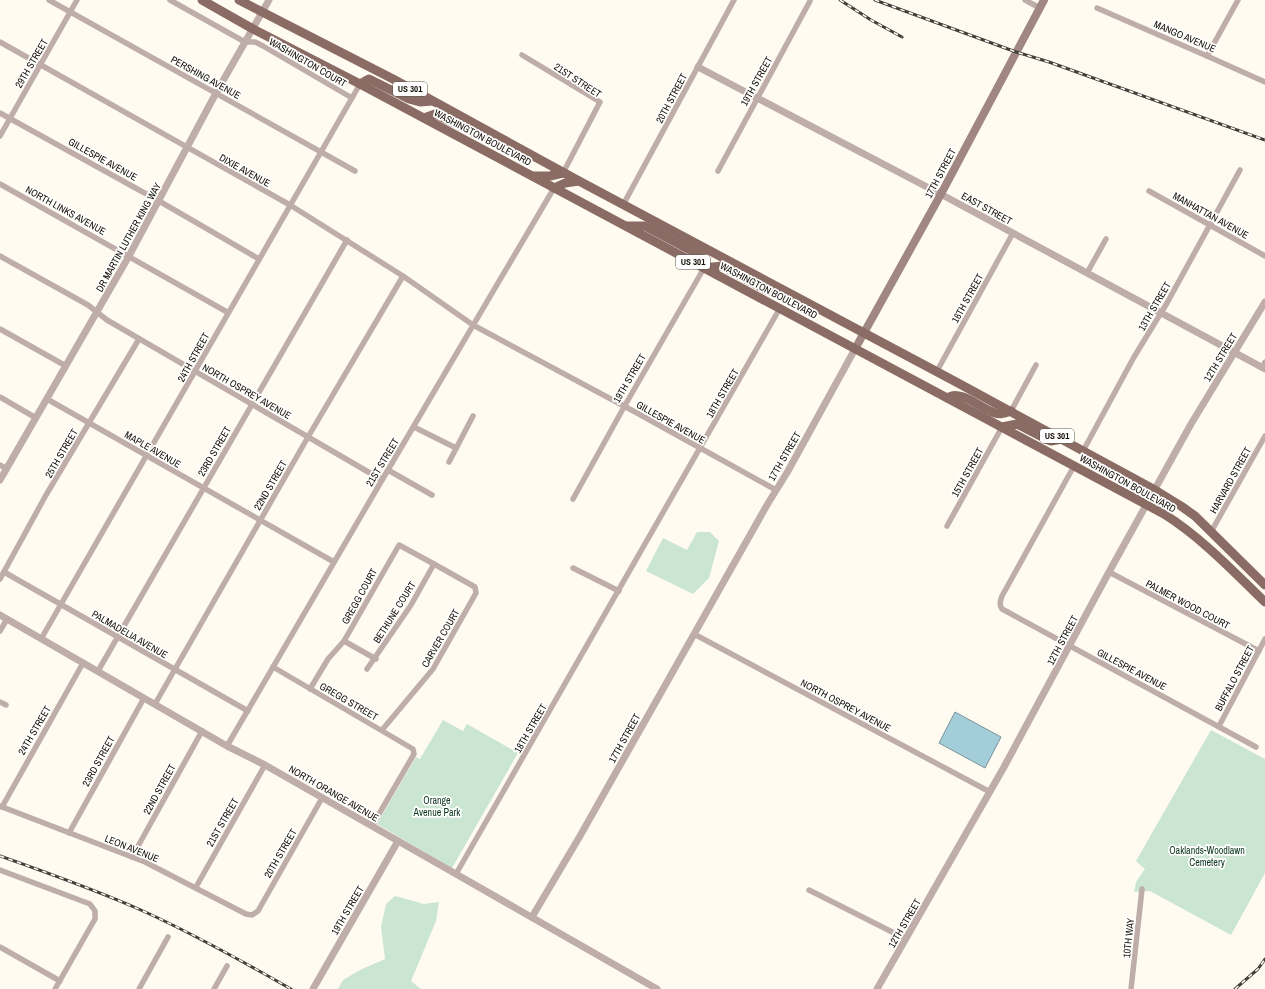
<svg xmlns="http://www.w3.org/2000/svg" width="1265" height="989" font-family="'Archivo Narrow',sans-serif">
  <rect width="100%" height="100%" fill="#fffbf0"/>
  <g fill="#cae5d2">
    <polygon points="697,532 710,532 719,541 709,578 693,594 646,571 663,538 687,550"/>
    <polygon points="443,720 463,731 467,724 518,753 452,868 377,824 416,757 420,759"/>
    <polygon points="1211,730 1265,759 1265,873 1231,935 1150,891 1134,892 1136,882 1145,869 1136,861"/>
    <polygon points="395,896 424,904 439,902 436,921 411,981 421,989 338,989 343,980 360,970 385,959 381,927 386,904"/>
  </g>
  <polygon fill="#a4cdda" stroke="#78949a" points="955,712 1001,737 985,768 939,743"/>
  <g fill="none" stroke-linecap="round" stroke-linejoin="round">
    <g stroke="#beada9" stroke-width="5.5">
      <polyline points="49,0 355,171"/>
      <polyline points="170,0 245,42 255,42 263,46 352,98"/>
      <polyline points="1025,0 1040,8"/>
      <polyline points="1097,8 1207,56 1265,82"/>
      <polyline points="0,42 290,205 403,276 473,325 637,413 776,490"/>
      <polyline points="522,55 600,102 563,173"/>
      <polyline points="1207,56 1238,0"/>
      <polyline points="0,113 159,201 259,259"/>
      <polyline points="0,136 77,0"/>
      <polyline points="718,171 810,1"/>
      <polyline points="0,184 227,312"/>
      <polyline points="1149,191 1265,256"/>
      <polyline points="623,205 734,0"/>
      <polyline points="0,256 88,305 107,320 382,480"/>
      <polyline points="1087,273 1106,239"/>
      <polyline points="0,329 66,366"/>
      <polyline points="1262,368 1265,362"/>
      <polyline points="937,371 1013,233"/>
      <polyline points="0,397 36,418"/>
      <polyline points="47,399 334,562"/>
      <polyline points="1011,411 1036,365"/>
      <polyline points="414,427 456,448"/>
      <polyline points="1083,451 1134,357 1167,303 1240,170"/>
      <polyline points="449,462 473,416"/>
      <polyline points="0,465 7,469"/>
      <path d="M1074,466L1002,596C1000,602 999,604 1002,609L1256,747"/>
      <polyline points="388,470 432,495"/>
      <polyline points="573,499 624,407 704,268"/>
      <polyline points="947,526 1002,427"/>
      <polyline points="1211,532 1265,436"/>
      <polyline points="573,568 619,591"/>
      <polyline points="4,572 248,711"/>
      <polyline points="1109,572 1259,651"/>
      <polyline points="0,579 46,495 139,339"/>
      <polyline points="0,631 7,619"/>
      <polyline points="694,634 990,792"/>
      <path d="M41,639C147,454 253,269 360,84"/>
      <polyline points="344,641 376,659"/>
      <polyline points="273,667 413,749 414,754 372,826"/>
      <polyline points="367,669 411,605 434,564"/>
      <polyline points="98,671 347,240"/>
      <polyline points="310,689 328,659 344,641 399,545 434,564 475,587 476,593 433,669 382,730"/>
      <polyline points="0,702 6,705"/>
      <polyline points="155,704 308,437 403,276"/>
      <polyline points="1219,726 1265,639"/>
      <polyline points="227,746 382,480 554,188"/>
      <polyline points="0,806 145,862 246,914 252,915 258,911 322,798"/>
      <polyline points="2,807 83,663"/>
      <polyline points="69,833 144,698"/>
      <polyline points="132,857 202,731"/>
      <polyline points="0,870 90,904 95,911 95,919 55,989"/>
      <polyline points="456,874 780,308"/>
      <polyline points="196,887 265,765"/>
      <polyline points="809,890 906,939"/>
      <polyline points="0,947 60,981"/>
      <polyline points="139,989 168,937"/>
      <polyline points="214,989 227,966"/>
      <polyline points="1131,989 1142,889"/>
    </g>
    <g stroke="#beada9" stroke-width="7">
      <polyline points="698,67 948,198 1265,369"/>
      <polyline points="0,480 129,256 216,93 269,0"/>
      <polyline points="0,615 227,746 265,765 456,874 657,989"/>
      <polyline points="532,917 580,836 767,505 788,471 855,349"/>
      <polyline points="313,989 398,841"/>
      <polyline points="877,989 1004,767 1109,572 1191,424 1265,302"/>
    </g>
    <polyline stroke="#a08781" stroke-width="8" points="855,349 941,194 1044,0"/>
    <g stroke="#8a6c65" stroke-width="9">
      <path d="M202,0L253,29L360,84L1164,514C1202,538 1233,571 1265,602"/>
      <polyline points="239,0 393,79 579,181 958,383 1155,490 1181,506 1195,516 1265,585"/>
      <polyline points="360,84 369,79 409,99 420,102 432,101"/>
      <polyline points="424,118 435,114 481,136 496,138"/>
      <polyline points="533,176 550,176 563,173"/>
      <polyline points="554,188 565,183 579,181"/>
      <polyline points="627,226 645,226 692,251 706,250"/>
      <polyline points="704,268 722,266 766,290 777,293 784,291"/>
      <path d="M948,398C959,388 983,410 995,413C1000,415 1005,413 1011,411"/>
      <polyline points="1002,427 1017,424 1048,440 1051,441 1062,439"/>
    </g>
    <defs>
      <g id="rail">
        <polyline points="840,0 871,20 902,37"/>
        <polyline points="875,0 1016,52 1049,62 1265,140"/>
        <path d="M0,856C48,873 96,890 143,911C194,934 242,961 291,989"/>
        <polyline points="1235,989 1258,969 1265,959"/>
      </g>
    </defs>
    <use href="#rail" stroke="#433f36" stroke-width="3"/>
    <use href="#rail" stroke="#fff" stroke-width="1.5" stroke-dasharray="4.5" stroke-linecap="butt"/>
  </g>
  <g text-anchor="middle" stroke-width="3.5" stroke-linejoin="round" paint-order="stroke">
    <g fill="#fff" stroke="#5a5751" stroke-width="1">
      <rect x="393" y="82" width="34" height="14" rx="3"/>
      <rect x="676" y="255" width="34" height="14" rx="3"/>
      <rect x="1040" y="429" width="34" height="14" rx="3"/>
    </g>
    <g font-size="9" font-weight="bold" fill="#130f06">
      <text x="410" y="92">US 301</text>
      <text x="693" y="265">US 301</text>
      <text x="1057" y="439">US 301</text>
    </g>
    <g font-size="10" fill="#130f06" stroke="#fff">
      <text transform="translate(1185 36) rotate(23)" y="4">MANGO AVENUE</text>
      <text transform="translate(308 62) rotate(30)" y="4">WASHINGTON COURT</text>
      <text transform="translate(31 63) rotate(-60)" y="4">29TH STREET</text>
      <text transform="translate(206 77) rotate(29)" y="4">PERSHING AVENUE</text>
      <text transform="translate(578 80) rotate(33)" y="4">21ST STREET</text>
      <text transform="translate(756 81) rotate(-61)" y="4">19TH STREET</text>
      <text transform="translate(671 98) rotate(-62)" y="4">20TH STREET</text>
      <text transform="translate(483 137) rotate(28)" y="4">WASHINGTON BOULEVARD</text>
      <text transform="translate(103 159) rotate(29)" y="4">GILLESPIE AVENUE</text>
      <text transform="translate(245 170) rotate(29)" y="4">DIXIE AVENUE</text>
      <text transform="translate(940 173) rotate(-62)" y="4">17TH STREET</text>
      <text transform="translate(987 208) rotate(29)" y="4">EAST STREET</text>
      <text transform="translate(66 210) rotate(29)" y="4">NORTH LINKS AVENUE</text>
      <text transform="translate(1211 215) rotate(29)" y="4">MANHATTAN AVENUE</text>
      <text transform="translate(128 237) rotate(-61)" y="4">DR MARTIN LUTHER KING WAY</text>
      <text transform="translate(769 290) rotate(28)" y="4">WASHINGTON BOULEVARD</text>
      <text transform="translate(967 298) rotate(-61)" y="4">16TH STREET</text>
      <text transform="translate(1154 306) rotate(-60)" y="4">13TH STREET</text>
      <text transform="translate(193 357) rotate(-61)" y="4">24TH STREET</text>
      <text transform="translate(1220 357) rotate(-59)" y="4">12TH STREET</text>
      <text transform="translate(629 378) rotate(-60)" y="4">19TH STREET</text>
      <text transform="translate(247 391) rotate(30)" y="4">NORTH OSPREY AVENUE</text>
      <text transform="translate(722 393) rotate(-60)" y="4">18TH STREET</text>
      <text transform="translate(671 422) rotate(29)" y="4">GILLESPIE AVENUE</text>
      <text transform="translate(153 449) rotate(30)" y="4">MAPLE AVENUE</text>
      <text transform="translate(214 451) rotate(-60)" y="4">23RD STREET</text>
      <text transform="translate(61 453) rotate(-60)" y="4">25TH STREET</text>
      <text transform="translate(784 456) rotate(-60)" y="4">17TH STREET</text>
      <text transform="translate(382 462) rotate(-59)" y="4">21ST STREET</text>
      <text transform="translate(967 472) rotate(-61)" y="4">15TH STREET</text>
      <text transform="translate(1230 480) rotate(-61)" y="4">HARVARD STREET</text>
      <text transform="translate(1128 483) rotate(29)" y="4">WASHINGTON BOULEVARD</text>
      <text transform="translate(270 485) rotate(-60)" y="4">22ND STREET</text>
      <text transform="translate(359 596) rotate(-61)" y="4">GREGG COURT</text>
      <text transform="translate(1188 604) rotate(28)" y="4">PALMER WOOD COURT</text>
      <text transform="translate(394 612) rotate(-58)" y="4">BETHUNE COURT</text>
      <text transform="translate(130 634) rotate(30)" y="4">PALMADELIA AVENUE</text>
      <text transform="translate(440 638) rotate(-60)" y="4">CARVER COURT</text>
      <text transform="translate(1062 640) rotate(-62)" y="4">12TH STREET</text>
      <text transform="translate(1132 669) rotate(28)" y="4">GILLESPIE AVENUE</text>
      <text transform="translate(1234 678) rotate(-62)" y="4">BUFFALO STREET</text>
      <text transform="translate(349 701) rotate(30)" y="4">GREGG STREET</text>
      <text transform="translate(846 705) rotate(28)" y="4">NORTH OSPREY AVENUE</text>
      <text transform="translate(530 728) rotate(-60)" y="4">18TH STREET</text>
      <text transform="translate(34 730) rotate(-60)" y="4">24TH STREET</text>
      <text transform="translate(624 738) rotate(-61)" y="4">17TH STREET</text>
      <text transform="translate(98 761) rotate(-61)" y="4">23RD STREET</text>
      <text transform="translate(159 789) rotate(-61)" y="4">22ND STREET</text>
      <text transform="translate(334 793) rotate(30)" y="4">NORTH ORANGE AVENUE</text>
      <text transform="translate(222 822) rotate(-60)" y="4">21ST STREET</text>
      <text transform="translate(132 848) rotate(22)" y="4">LEON AVENUE</text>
      <text transform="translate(280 853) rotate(-60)" y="4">20TH STREET</text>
      <text transform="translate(347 910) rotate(-60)" y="4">19TH STREET</text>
      <text transform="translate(904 923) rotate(-60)" y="4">12TH STREET</text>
      <text transform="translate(1128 938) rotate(-84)" y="4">10TH WAY</text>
    </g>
    <g font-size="10" fill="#0c3620" stroke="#fff">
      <text x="437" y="804">Orange<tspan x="437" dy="12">Avenue Park</tspan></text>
      <text x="1207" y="854">Oaklands-Woodlawn<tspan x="1207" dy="12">Cemetery</tspan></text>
    </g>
  </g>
</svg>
